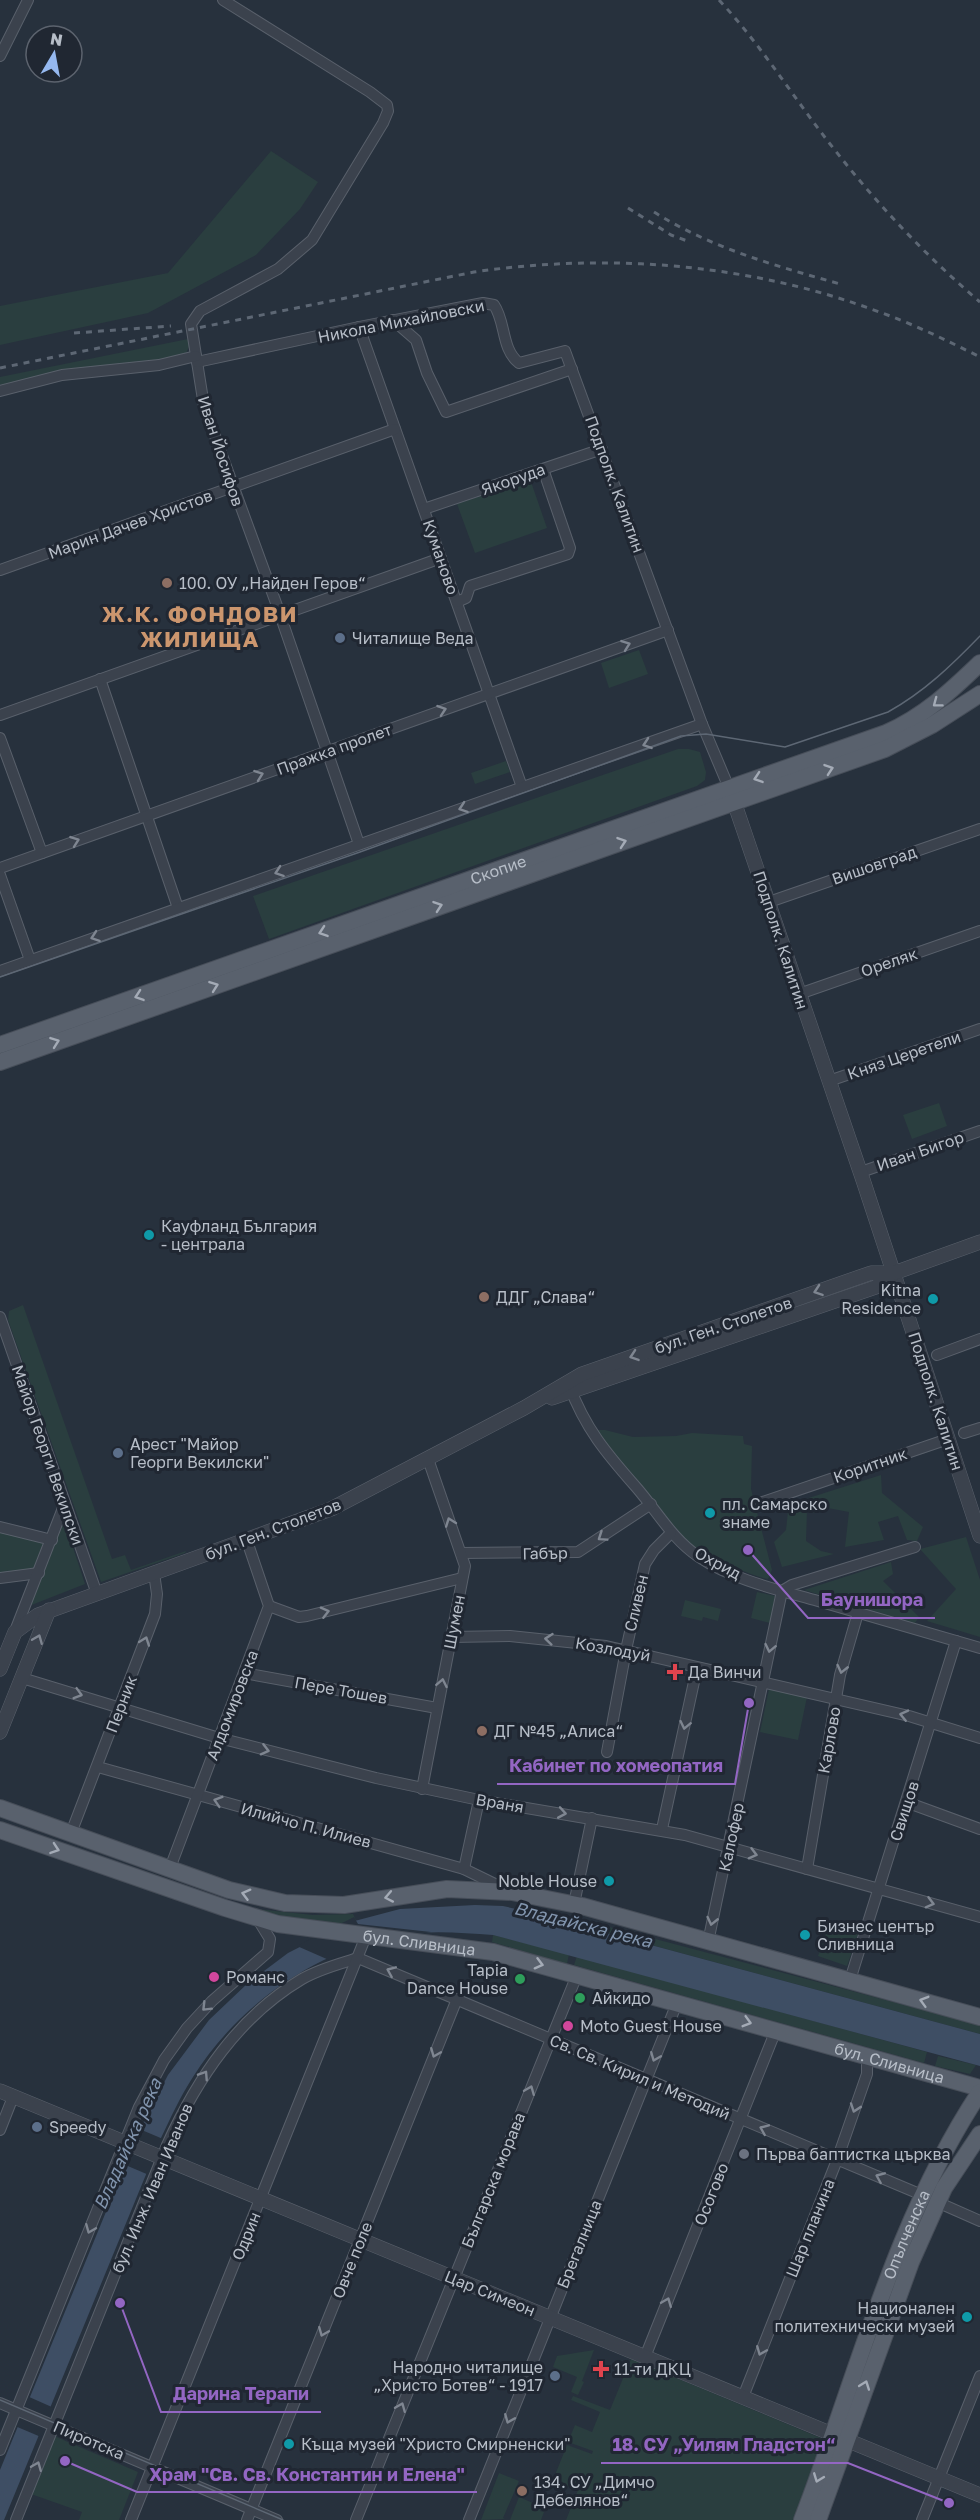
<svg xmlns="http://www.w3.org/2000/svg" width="980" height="2520" font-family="'Golos Text',sans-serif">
  <rect width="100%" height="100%" fill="#27313d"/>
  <g fill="#2a3e3f">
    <polygon points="271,151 318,182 300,209 256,255 148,313 0,345 0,306 168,273"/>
    <path d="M188,339L190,345L185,355C124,370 61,371 0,385V377Z"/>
    <polygon points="530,479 547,528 475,553 457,504"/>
    <polygon points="639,650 648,674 609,688 601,663"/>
    <polygon points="678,749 689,749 700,752 706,772 705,780 697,786 269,939 253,896"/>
    <polygon points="506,761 510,772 475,784 471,773"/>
    <polygon points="939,1103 947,1126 912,1139 903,1115"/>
    <polygon points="23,1305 112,1559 125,1555 131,1570 186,1551 185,1553 101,1582 8,1320 9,1311"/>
    <path d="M592,1430H605L633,1437L676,1436L692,1433L743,1436L744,1444L752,1446L751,1489L772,1570L768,1579L763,1578C730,1567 706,1557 679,1535Z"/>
    <polygon points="881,1475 882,1493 923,1527 917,1541 907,1540 898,1516 878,1522 884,1540 845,1547 849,1512 796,1502"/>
    <polygon points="789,1502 819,1508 815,1513 807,1511 806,1541 821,1551 834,1554 782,1567 774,1542 786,1530"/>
    <polygon points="64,1520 85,1584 29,1606"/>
    <polygon points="0,1531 47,1543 36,1570 0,1578"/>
    <polygon points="966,1537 980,1580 980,1637 927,1621 956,1589 920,1549"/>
    <polygon points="891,1562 893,1574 883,1581 919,1617 915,1623 804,1590"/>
    <polygon points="757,1592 775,1596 770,1623 751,1618"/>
    <polygon points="685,1600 721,1609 718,1621 703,1617 702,1621 681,1616"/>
    <polygon points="769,1689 807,1697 798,1740 760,1732"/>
    <path d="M246,1908L313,1915L353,1914L356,1920C330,1930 273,1915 246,1908Z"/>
    <polygon points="587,1921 980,2025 980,2034 585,1927"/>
    <polygon points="829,1924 858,1934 847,1966 818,1956"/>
    <polygon points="493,1935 569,1954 567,1964 492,1942"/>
    <polygon points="577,1956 927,2052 924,2063 574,1965"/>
    <polygon points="938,2056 976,2065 970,2074 935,2066"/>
    <polygon points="594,2350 582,2381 584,2382 578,2395 571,2392 577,2377 553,2367 557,2356"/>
    <polygon points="631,2359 823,2439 795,2520 566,2520 578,2490 553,2480 567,2445 592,2454 593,2451 568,2442 575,2425 592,2432 600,2412 571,2400 573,2396 610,2410"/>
    <polygon points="54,2436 138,2472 119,2520 79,2520 82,2512 31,2494"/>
    <polygon points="499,2473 519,2481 503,2518 505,2519 481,2520"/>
    <polygon points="519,2497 542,2507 540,2511 544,2512 541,2520 510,2520"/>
  </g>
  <path fill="#3e4e64" d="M475,1905L503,1906L525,1911L980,2034V2066L493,1935C463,1933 431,1930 402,1935C317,1949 238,2005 193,2077C180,2097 171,2117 161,2138L4,2520H0V2470L140,2129L168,2075L209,2020L248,1983L288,1953L347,1923L400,1909Z"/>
  <g fill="#27313d">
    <polygon points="354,1917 358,1924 431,1932 375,1943 329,1960 297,1946"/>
    <polygon points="137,2128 163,2139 149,2175 123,2164"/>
    <polygon points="27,2396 54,2408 41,2437 15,2426"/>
  </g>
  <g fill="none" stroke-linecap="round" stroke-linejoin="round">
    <defs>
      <g id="minor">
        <polyline points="223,0 370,92 387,105 388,111 383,123 312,240 278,269 200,311 191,324 204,406 276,603 359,844"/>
        <polyline points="0,56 28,0"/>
        <polyline points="393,320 416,340 427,373 446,412 572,369"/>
        <polyline points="359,327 522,787"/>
        <path d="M197,362L359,327L483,303L494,305C506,322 501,349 519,363L565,351L702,724L729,788"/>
        <polyline points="0,391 62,375 159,365 196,356"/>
        <polyline points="424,509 602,449"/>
        <polyline points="0,570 395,429"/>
        <polyline points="457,602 466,598 470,586 568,554 570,548 543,469"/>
        <polyline points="100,679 178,908"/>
        <polyline points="0,715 441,558"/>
        <polyline points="0,738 42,853"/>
        <polyline points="0,868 668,630"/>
        <polyline points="0,875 30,960"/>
        <polyline points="769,902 980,829"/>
        <polyline points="0,971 702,724"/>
        <polyline points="799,994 980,931"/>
        <polyline points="829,1081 980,1029"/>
        <polyline points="861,1172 980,1131"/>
        <polyline points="0,1317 97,1594"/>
        <polyline points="937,1355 980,1339"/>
        <path d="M569,1385C585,1428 606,1453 636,1487C657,1511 672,1539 699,1557C733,1580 779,1590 818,1601C872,1617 926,1632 980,1648"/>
        <polyline points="964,1433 980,1428"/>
        <polyline points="757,1504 948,1439"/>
        <polyline points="0,1527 52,1540"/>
        <polyline points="461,1553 578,1552 651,1504"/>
        <polyline points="0,1578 39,1573"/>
        <polyline points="269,1606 299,1617 307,1616 462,1578"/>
        <polyline points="15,1631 65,1503"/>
        <polyline points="451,1637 510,1636 606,1646 909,1716 980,1738"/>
        <polyline points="244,1673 437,1708"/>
        <polyline points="22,1678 219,1738 376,1778 479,1800 685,1835 980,1917"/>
        <polyline points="607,1752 626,1650 645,1564 654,1550 671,1533"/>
        <polyline points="98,1767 464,1869 505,1889"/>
        <polyline points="422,1789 465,1566 428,1459"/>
        <polyline points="906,1802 980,1829"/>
        <polyline points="662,1829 697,1668"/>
        <polyline points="71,1833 155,1614 157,1594 154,1573"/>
        <polyline points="170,1868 269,1606 247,1541"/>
        <polyline points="464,1869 479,1800"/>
        <polyline points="807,1869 840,1675 858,1613"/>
        <polyline points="574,1904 592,1818"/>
        <polyline points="708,1942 782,1591 792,1585 915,1547"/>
        <polyline points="358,1958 922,2195"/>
        <polyline points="850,1980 956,1641"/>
        <polyline points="0,2130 13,2097"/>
        <polyline points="937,2202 980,2221"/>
        <polyline points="645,2357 776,2030"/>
        <polyline points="743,2397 837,2160 867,2074 867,2056"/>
        <polyline points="0,2403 277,2520"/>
        <polyline points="0,2450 139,2107 164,2060 187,2028 212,2001 268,1952 270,1939 257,1918"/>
        <path d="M16,2520L167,2145C197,2079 238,2017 302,1979C319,1969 339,1964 358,1958"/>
        <polyline points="131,2520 366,1936"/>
        <polyline points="247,2520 457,1999"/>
        <polyline points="356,2520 577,1975"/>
        <polyline points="469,2520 677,2003"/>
        <polyline points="922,2520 980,2376"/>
      </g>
      <g id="tertiary">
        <polyline points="731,793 863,1180 980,1536"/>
        <polyline points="552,1398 876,1287 894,1273"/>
        <polyline points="0,1669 15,1632 38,1615 331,1509 524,1408 582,1374 871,1273 894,1273 980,1242"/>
        <polyline points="0,1732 49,1610"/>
        <polyline points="0,2091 980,2495"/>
      </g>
      <g id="primary">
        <path id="s1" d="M0,1045L886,733C923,717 951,691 980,663"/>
        <polyline points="0,1062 885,749 932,725 980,694"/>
        <polyline points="0,1808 229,1890 285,1903 344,1905 447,1889 512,1892 582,1906 980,2017"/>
        <path id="s2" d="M0,1830L225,1908L278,1924L493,1952L980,2088"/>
        <path id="s3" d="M802,2520C858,2375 893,2224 980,2092"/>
        <polyline points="818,2520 911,2262 944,2188 980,2134"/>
      </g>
    </defs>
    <use href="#minor" stroke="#59606b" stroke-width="12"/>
    <use href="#tertiary" stroke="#59606b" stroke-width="15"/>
    <use href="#primary" stroke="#474e59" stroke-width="18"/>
    <use href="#minor" stroke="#3b424d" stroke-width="10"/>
    <use href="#tertiary" stroke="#3b424d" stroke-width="14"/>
    <use href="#primary" stroke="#59616d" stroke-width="16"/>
    <g stroke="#5d6774" stroke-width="1.5">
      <path d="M0,977L360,852L681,736L706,734L785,747L888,712C924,692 952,665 980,636"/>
      <polyline points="0,2400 283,2520"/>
    </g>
    <g stroke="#5d6774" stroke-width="3" stroke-dasharray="6 6" stroke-linecap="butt">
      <path d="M719,0C762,46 795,100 834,149C878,205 926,256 980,302"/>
      <polyline points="628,208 671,235 690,242"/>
      <path d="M654,212C711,248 776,266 840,284"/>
      <polyline points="74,333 171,326"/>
      <path d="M0,368L474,272C606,253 745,263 871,309C909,322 944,339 980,357"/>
    </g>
  </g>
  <defs><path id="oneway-chevron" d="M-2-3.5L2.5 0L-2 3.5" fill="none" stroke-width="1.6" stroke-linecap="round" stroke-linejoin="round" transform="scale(1.5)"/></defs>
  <g stroke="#7f8691">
    <use href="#oneway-chevron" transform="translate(626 645) rotate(-20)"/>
    <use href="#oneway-chevron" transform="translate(442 710) rotate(-19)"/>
    <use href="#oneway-chevron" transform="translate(647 744) rotate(161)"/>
    <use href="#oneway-chevron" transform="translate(259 775) rotate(-20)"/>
    <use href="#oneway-chevron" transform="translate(463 808) rotate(161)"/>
    <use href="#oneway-chevron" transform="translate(75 841) rotate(-20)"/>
    <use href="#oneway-chevron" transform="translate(279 872) rotate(161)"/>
    <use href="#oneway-chevron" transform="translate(95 937) rotate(161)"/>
    <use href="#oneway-chevron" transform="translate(818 1291) rotate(161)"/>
    <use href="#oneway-chevron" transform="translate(634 1356) rotate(161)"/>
    <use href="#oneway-chevron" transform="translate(450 1522) rotate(-110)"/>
    <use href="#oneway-chevron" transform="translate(602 1537) rotate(146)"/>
    <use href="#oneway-chevron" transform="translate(325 1612) rotate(-14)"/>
    <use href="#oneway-chevron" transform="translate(38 1639) rotate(-68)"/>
    <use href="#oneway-chevron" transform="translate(549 1639) rotate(-174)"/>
    <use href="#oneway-chevron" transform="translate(145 1641) rotate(-70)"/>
    <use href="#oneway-chevron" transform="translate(770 1648) rotate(102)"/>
    <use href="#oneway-chevron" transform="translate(842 1669) rotate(103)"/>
    <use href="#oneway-chevron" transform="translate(442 1683) rotate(-79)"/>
    <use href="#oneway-chevron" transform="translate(78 1694) rotate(16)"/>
    <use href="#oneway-chevron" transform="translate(904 1715) rotate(-167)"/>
    <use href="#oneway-chevron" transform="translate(685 1725) rotate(102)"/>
    <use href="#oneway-chevron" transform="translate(265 1750) rotate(14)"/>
    <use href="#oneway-chevron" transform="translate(218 1801) rotate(-163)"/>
    <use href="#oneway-chevron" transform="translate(562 1813) rotate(10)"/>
    <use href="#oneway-chevron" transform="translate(753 1854) rotate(15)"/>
    <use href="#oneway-chevron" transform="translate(930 1903) rotate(15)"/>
    <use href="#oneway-chevron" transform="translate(712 1921) rotate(103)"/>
    <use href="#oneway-chevron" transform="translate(391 1971) rotate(-157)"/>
    <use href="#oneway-chevron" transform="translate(206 2007) rotate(135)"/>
    <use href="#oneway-chevron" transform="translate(435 2053) rotate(112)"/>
    <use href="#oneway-chevron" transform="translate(655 2057) rotate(112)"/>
    <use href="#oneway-chevron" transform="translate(204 2075) rotate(-57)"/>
    <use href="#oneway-chevron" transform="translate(530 2090) rotate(-68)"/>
    <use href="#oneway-chevron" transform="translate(855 2108) rotate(109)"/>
    <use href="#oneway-chevron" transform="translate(764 2129) rotate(-157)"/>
    <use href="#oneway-chevron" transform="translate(880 2177) rotate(-157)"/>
    <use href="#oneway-chevron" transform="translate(90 2229) rotate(112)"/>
    <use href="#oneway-chevron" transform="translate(667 2302) rotate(-68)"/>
    <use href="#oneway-chevron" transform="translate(323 2332) rotate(112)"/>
    <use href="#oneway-chevron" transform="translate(761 2351) rotate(112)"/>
    <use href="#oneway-chevron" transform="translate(401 2407) rotate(-68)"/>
    <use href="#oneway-chevron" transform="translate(509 2419) rotate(112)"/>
    <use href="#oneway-chevron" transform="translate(37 2466) rotate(-68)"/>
  </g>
  <g stroke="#a4abb6">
    <use href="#oneway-chevron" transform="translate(937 703) rotate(143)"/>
    <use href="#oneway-chevron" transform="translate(829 769) rotate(-19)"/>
    <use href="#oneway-chevron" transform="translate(758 778) rotate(161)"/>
    <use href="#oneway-chevron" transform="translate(622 842) rotate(-19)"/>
    <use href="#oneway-chevron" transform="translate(438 906) rotate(-19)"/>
    <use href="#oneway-chevron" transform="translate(323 932) rotate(161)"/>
    <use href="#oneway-chevron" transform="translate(214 986) rotate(-20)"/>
    <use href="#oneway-chevron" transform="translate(139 996) rotate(161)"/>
    <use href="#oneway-chevron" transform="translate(55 1042) rotate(-20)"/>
    <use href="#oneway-chevron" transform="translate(55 1849) rotate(19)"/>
    <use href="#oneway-chevron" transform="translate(246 1894) rotate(-165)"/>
    <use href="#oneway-chevron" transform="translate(389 1897) rotate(169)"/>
    <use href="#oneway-chevron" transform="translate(539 1964) rotate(15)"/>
    <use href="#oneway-chevron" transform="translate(924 2001) rotate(-164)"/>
    <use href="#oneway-chevron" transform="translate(747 2022) rotate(16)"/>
    <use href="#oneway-chevron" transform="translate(865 2385) rotate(-70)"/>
    <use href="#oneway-chevron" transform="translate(818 2478) rotate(111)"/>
  </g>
  <g fill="#8d6e63" stroke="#202732" stroke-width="2">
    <circle cx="167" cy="583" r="6"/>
    <circle cx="484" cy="1297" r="6"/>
    <circle cx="482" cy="1731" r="6"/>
    <circle cx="522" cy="2491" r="6"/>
  </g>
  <g fill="#5c6f8a" stroke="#202732" stroke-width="2">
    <circle cx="340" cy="638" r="6"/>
    <circle cx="118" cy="1453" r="6"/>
    <circle cx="37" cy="2127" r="6"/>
    <circle cx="555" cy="2376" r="6"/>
  </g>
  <g fill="#0f9aa8" stroke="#202732" stroke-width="2">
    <circle cx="149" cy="1235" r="6"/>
    <circle cx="933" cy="1299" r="6"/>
    <circle cx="710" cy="1513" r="6"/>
    <circle cx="609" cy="1881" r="6"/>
    <circle cx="805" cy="1935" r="6"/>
    <circle cx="967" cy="2317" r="6"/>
    <circle cx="289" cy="2444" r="6"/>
  </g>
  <g fill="#e0444e" stroke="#202732" stroke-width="2">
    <path d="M672 1663h6v6h6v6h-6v6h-6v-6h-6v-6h6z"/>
    <path d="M598 2360h6v6h6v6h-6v6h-6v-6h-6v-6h6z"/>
  </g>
  <g fill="#d1479c" stroke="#202732" stroke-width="2">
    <circle cx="214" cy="1977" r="6"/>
    <circle cx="568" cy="2026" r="6"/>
  </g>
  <g fill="#2e9e5b" stroke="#202732" stroke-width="2">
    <circle cx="520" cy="1979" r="6"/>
    <circle cx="580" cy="1998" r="6"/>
  </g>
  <circle fill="#6b7280" stroke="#202732" stroke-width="2" cx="744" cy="2154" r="6"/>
  <g text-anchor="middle" stroke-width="6" stroke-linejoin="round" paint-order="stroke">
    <g font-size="16" fill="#b7bec8" stroke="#202732">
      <text transform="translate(401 321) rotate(-11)" y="6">Никола Михайловски</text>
      <text transform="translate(221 451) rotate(72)" y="6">Иван Йосифов</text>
      <text transform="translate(513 479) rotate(-19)" y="6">Якоруда</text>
      <text transform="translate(615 484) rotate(70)" y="6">Подполк. Калитин</text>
      <text transform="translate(130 524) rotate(-20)" y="6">Марин Дачев Христов</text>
      <text transform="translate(441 557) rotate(71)" y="6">Куманово</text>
      <text transform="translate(334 749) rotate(-20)" y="6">Пражка пролет</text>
      <text transform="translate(874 865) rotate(-19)" y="6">Вишовград</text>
      <text dy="6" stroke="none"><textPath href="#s1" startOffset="528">Скопие</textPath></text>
      <text transform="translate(781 940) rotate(72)" y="6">Подполк. Калитин</text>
      <text transform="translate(889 962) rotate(-19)" y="6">Ореляк</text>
      <text transform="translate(904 1055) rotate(-19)" y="6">Княз Церетели</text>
      <text transform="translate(920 1151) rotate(-19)" y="6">Иван Бигор</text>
      <text transform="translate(723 1325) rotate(-19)" y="6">бул. Ген. Столетов</text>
      <text transform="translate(936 1401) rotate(72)" y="6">Подполк. Калитин</text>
      <text transform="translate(48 1455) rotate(71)" y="6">Майор Георги Векилски</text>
      <text transform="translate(870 1465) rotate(-19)" y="6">Коритник</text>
      <text transform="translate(273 1529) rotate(-21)" y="6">бул. Ген. Столетов</text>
      <text transform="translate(545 1553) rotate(-1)" y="6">Габър</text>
      <text transform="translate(718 1563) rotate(28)" y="6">Охрид</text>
      <text transform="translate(636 1603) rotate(-77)" y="6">Сливен</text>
      <text transform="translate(454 1622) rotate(-79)" y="6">Шумен</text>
      <text transform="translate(613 1649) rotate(10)" y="6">Козлодуй</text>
      <text transform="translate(341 1690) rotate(10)" y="6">Пере Тошев</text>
      <text transform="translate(121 1704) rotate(-69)" y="6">Перник</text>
      <text transform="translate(232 1705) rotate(-69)" y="6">Алдомировска</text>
      <text transform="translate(829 1740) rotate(-80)" y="6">Карлово</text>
      <text transform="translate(500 1803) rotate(10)" y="6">Враня</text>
      <text transform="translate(904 1811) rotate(-72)" y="6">Свищов</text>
      <text transform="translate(306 1825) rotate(15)" y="6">Илийчо П. Илиев</text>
      <text transform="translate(731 1837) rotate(-78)" y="6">Калофер</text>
      <text dy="6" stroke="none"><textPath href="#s2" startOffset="436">бул. Сливница</textPath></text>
      <text dy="6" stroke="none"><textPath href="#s2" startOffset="922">бул. Сливница</textPath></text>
      <text transform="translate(640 2077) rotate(23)" y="6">Св. Св. Кирил и Методий</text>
      <text transform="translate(493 2180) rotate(-68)" y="6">Българска морава</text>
      <text transform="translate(152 2188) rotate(-67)" y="6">бул. Инж. Иван Иванов</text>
      <text transform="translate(711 2194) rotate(-68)" y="6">Осогово</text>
      <text transform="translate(810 2228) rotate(-68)" y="6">Шар планина</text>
      <text dy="6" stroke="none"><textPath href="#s3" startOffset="304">Опълченска</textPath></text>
      <text transform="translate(246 2236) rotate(-68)" y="6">Одрин</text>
      <text transform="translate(579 2244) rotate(-68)" y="6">Брегалница</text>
      <text transform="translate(352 2260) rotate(-68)" y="6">Овче поле</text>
      <text transform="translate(490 2293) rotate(22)" y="6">Цар Симеон</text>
      <text transform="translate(89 2440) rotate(23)" y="6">Пиротска</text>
    </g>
    <g font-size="16" fill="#b7bec8" stroke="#202732" text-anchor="start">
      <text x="179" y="589">100. ОУ „Найден Геров“</text>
      <text x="352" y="644">Читалище Веда</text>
      <text x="161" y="1232">Кауфланд България<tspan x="161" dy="18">- централа</tspan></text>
      <text x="921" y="1296" text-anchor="end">Kitna<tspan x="921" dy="18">Residence</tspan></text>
      <text x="496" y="1303">ДДГ „Слава“</text>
      <text x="130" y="1450">Арест "Майор<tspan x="130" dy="18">Георги Векилски"</tspan></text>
      <text x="722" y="1510">пл. Самарско<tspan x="722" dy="18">знаме</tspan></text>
      <text x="688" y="1678">Да Винчи</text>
      <text x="494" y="1737">ДГ №45 „Алиса“</text>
      <text x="597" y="1887" text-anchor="end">Noble House</text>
      <text x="817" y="1932">Бизнес център<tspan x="817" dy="18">Сливница</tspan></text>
      <text x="508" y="1976" text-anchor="end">Tapia<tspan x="508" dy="18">Dance House</tspan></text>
      <text x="226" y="1983">Романс</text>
      <text x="592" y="2004">Айкидо</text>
      <text x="580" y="2032">Moto Guest House</text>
      <text x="49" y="2133">Speedy</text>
      <text x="756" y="2160">Първа баптистка църква</text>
      <text x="955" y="2314" text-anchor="end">Национален<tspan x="955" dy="18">политехнически музей</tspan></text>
      <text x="543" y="2373" text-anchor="end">Народно читалище<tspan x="543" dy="18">„Христо Ботев“ - 1917</tspan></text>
      <text x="614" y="2375">11-ти ДКЦ</text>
      <text x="301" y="2450">Къща музей "Христо Смирненски"</text>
      <text x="534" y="2488">134. СУ „Димчо<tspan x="534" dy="18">Дебелянов“</tspan></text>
    </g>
    <g font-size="18" font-style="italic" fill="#8194ad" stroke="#202732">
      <text transform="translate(583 1925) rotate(14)" y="6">Владайска река</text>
      <text transform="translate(128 2144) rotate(-66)" y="6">Владайска река</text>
    </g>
    <g font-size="22" font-weight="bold" letter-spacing="1.5" fill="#cc966e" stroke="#202732">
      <text x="200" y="622">Ж.К. ФОНДОВИ<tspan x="200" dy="25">ЖИЛИЩА</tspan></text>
    </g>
  </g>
  <path fill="none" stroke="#9366c3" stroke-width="2" d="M748 1550L808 1618H935M749 1703L735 1784H497M120 2303L161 2412H321M949 2503L848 2463H601M65 2461L137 2492H477"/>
  <g fill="#9366c3" stroke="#202732" stroke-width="2">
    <circle cx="748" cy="1550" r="6"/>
    <circle cx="749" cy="1703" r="6"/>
    <circle cx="120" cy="2303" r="6"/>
    <circle cx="949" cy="2503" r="6"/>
    <circle cx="65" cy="2461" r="6"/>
  </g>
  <g font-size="18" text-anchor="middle" font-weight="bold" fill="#9366c3" stroke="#202732" stroke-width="6" stroke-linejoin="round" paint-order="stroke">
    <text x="872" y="1606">Баунишора</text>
    <text x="616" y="1772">Кабинет по хомеопатия</text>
    <text x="241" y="2400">Дарина Терапи</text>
    <text x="724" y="2451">18. СУ „Уилям Гладстон“</text>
    <text x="307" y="2481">Храм "Св. Св. Константин и Елена"</text>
  </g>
  <g transform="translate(54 54) rotate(10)"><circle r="28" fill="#202732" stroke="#5c636e" stroke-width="1.5"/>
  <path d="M0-4.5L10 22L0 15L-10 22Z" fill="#95b8ef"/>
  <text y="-9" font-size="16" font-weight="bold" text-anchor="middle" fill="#b7bec8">N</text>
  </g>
</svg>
